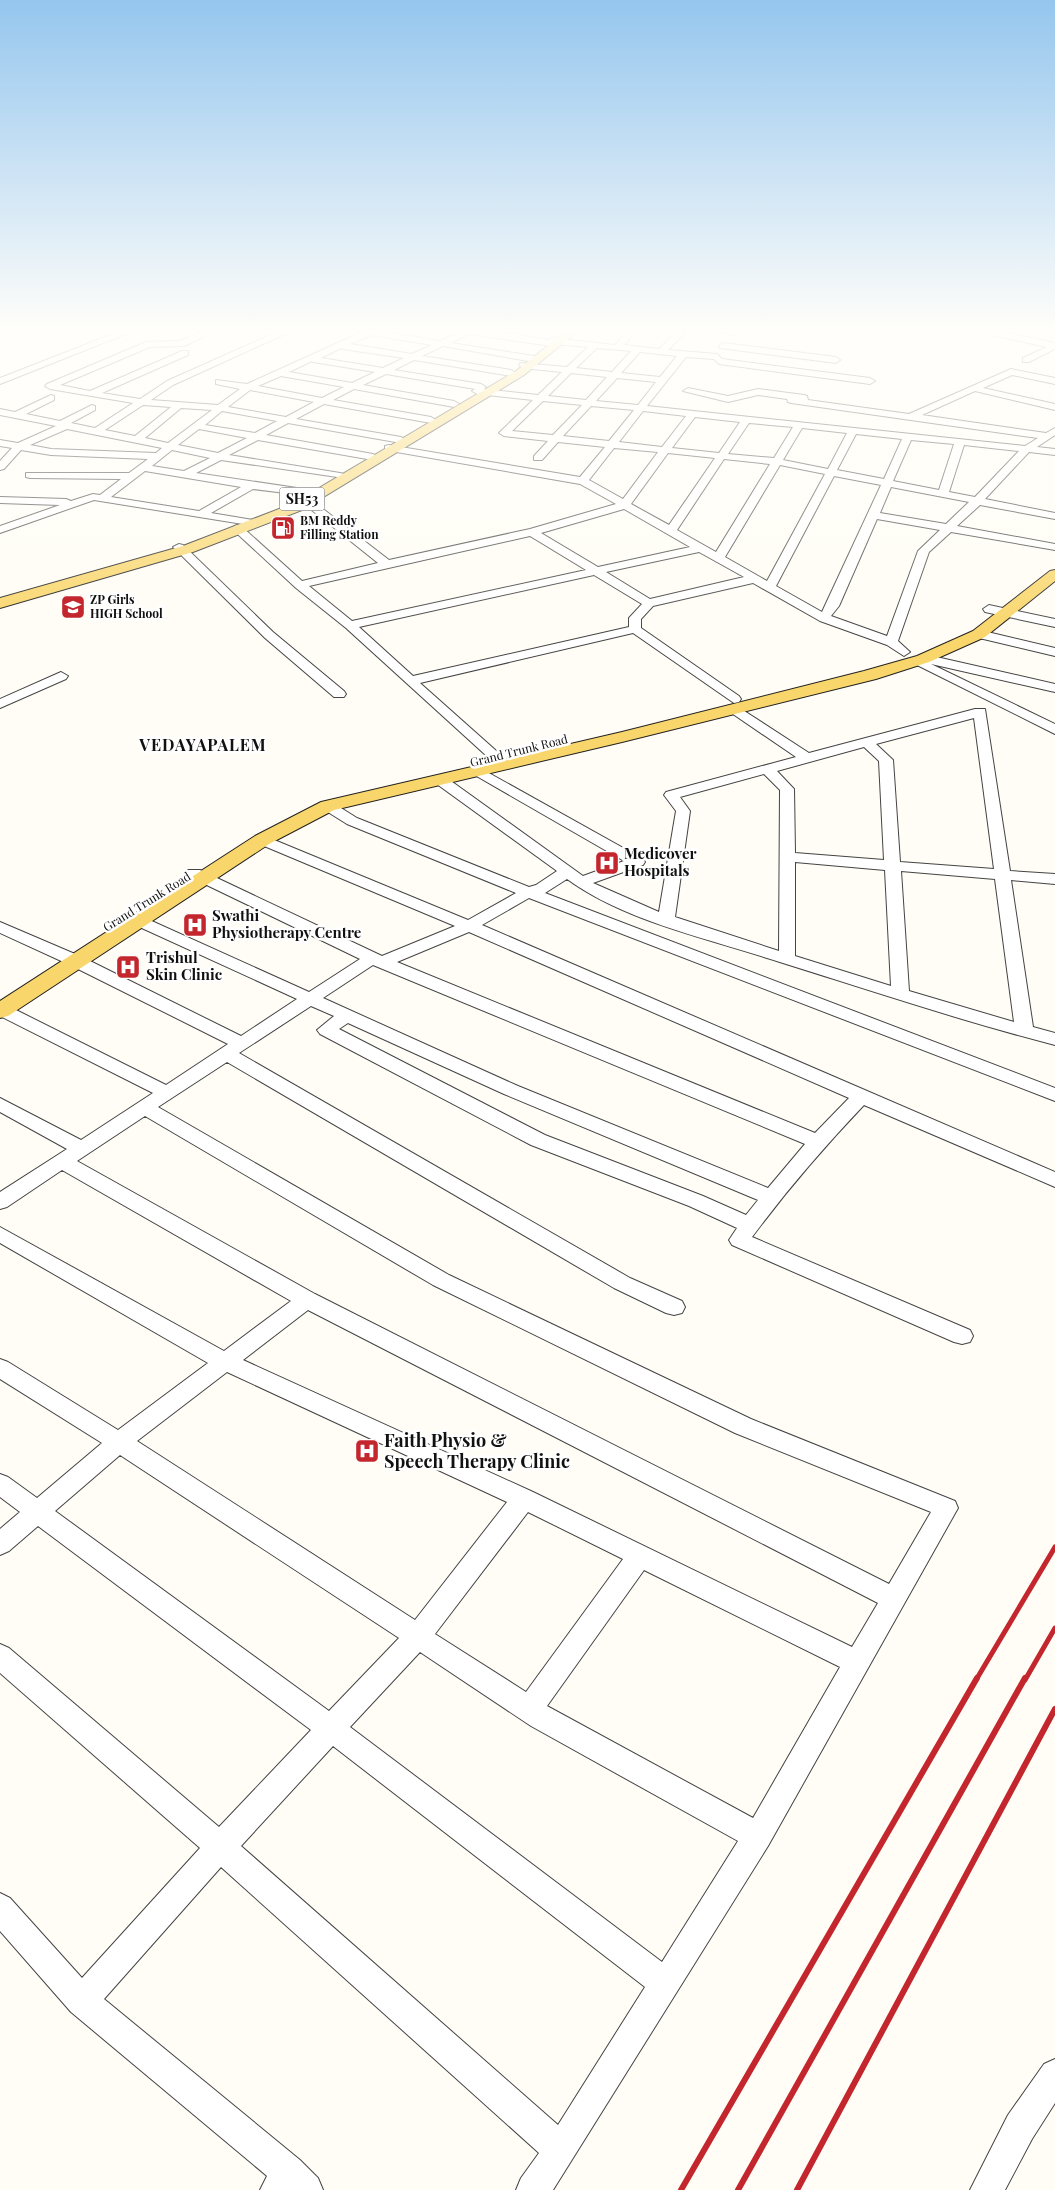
<svg xmlns="http://www.w3.org/2000/svg" width="1055" height="2190" font-family="'Playfair Display',serif">
  <rect width="100%" height="100%" fill="#fffdf5"/>
  <g fill="none" stroke-linecap="round" stroke-linejoin="round">
    <defs>
      <g id="minor">
        <polygon points="68,328 80,328 68,332"/>
        <polygon points="128,328 141,328 0,384 0,378"/>
        <path d="M210,328H222L184,346L150,347L60,385L90,391L182,351H188V355L102,393L140,399L167,381L286,328H298L173,385L151,400L218,405L240,389L216,384V380L247,384L371,328H383L380,331L440,341L459,332L458,328H478L548,340L552,338L615,345L630,328H639L624,345L659,349L680,328H689L668,350L717,354L722,359L870,378L875,381L870,384L719,364L714,359L686,357L647,406L1025,446L1038,438L791,403L788,402L787,399L758,395L728,402L683,391L688,388L728,396L758,389L804,395L807,396L808,400L909,414L1011,369L1055,378V384L1012,375L983,388L1055,404V410L975,391L922,415L1046,433L1055,428V435L1037,447L1055,449V455L1029,452L985,499L1055,513V519L980,505L957,526L1055,544V550L951,532L929,552L898,641L910,652L904,656L887,645L820,621L753,583L653,606L641,619V628L739,696L741,699L739,702L734,703L633,633L420,683L502,756L500,759H490L346,628L296,588L231,528L237,525L241,526L302,581L378,563L299,500L298,498L302,495L253,489L211,513L253,520L255,522L249,525L94,500L0,533V526L60,505L0,503V497L66,499L71,501L93,494L100,495L121,479L30,478L26,477V473H129L148,459L51,455L21,450L4,469L0,470V461L12,448L0,446V440L18,443L56,426L0,415V409L15,412L51,395L54,396V400L26,414L60,421L92,405L95,406V410L71,423L95,428L133,403L50,389L45,386L47,384L146,342L180,341ZM469,334L551,346L555,344L588,347L567,367L520,363L519,365L523,368L562,372L538,395L484,389L486,387L481,384L394,370L414,360L511,376L516,373L511,370L422,356L443,346L534,362L538,359L534,356L451,343ZM372,335L432,345L412,354L350,344ZM341,348L343,349L404,358L383,368L321,358ZM597,348L631,351L612,372L576,368ZM640,352L677,356L660,377L621,373ZM312,361L313,362L375,372L352,383L289,372ZM571,373L607,377L586,400L548,396ZM386,374L475,389L472,391L477,394L533,400L499,433L504,436L548,441L534,456V460H542L558,442L605,447L580,477L389,445L385,446V450L580,484L616,504L530,529L389,560L305,495H317V491L196,473L221,460L344,478V474L340,473L229,455L258,440L373,460L378,457L373,454L266,435L288,423L401,443L406,440L401,437L296,419L324,404L431,423L436,420L431,417L333,400L354,389L454,407L459,404L454,401L363,385ZM281,376L344,387L322,398L258,386ZM617,378L656,382L638,405L596,401ZM250,390L314,402L286,417L228,407ZM543,401L582,405L553,435L512,431ZM143,405L171,407L135,436L105,430ZM591,406L634,410L609,441L563,436ZM181,408L212,410L168,443L145,438ZM222,411L277,421L255,433L205,425ZM643,411L686,416L662,447L619,442ZM695,417L740,422L719,453L672,448ZM749,423L793,427L774,458L728,454ZM802,428L847,433L828,469L783,460ZM67,429L162,448L156,453L51,449L30,445ZM199,429L247,438L218,453L178,445ZM856,434L902,439L884,479L837,470ZM911,440L954,444L939,490L893,481ZM964,445L1019,451L975,497L949,492ZM614,448L658,452L623,499L589,480ZM172,450L210,458L184,471L152,466ZM668,453L715,458L669,525L631,504ZM724,459L770,464L716,552L677,530ZM780,465L825,474L767,581L725,557ZM145,471L241,487L199,511L111,497ZM834,476L881,485L822,612L776,586ZM891,487L969,502L946,524L880,513ZM624,509L690,547L598,567L541,533ZM877,519L940,530L918,551L887,636L831,616L839,606ZM530,536L586,570L352,621L309,586ZM699,552L744,577L650,599L606,572ZM594,575L642,604L629,618V627L413,676L359,627Z"/>
        <polygon points="693,328 726,328 739,332 735,335"/>
        <polygon points="995,330 1055,343 1055,349 1029,362 1023,362 1023,358 1047,347 992,335 992,331"/>
        <polygon points="723,343 836,357 840,360 836,363 720,348 719,346"/>
        <polygon points="179,544 183,545 273,632 344,691 346,694 344,697 334,697 265,638 175,549 173,547"/>
        <polygon points="989,605 1055,619 1055,627 985,612 983,609"/>
        <polygon points="979,630 1055,648 1055,656 975,637 973,634"/>
        <polygon points="932,656 1055,684 1055,692 931,664 1055,724 1055,734 909,661 915,657 927,662 927,657"/>
        <polygon points="61,672 68,676 66,679 0,708 0,699"/>
        <path d="M735,705L809,753L975,709H985L1010,871L1055,874V884L1011,880L1033,1027L1055,1033V1045C958,1020 863,988 767,958C702,937 623,920 567,879L545,893L1055,1088V1101L529,898L482,925L1055,1172V1187L864,1105C824,1147 787,1190 752,1237L970,1330L973,1336L970,1342L962,1344L954,1342L732,1245L729,1240L737,1228L689,1206L531,1145L320,1034L317,1030L334,1016L311,1006L239,1053L630,1278L682,1301L685,1307L682,1313L674,1315L666,1313L614,1288L227,1062L158,1107L449,1275L751,1419L955,1501L958,1508L768,1846L553,2190H516L521,2178L539,2153L221,1867L104,1999L300,2160L318,2178L323,2190H260L267,2176L71,2012L0,1931V1893L10,1898L82,1978L200,1848L0,1673V1644L9,1648L219,1827L311,1730L38,1526L9,1551L0,1555V1529L20,1512L0,1497V1474L8,1477L37,1498L102,1443L0,1379V1359L8,1362L118,1430L208,1363L0,1243V1227L224,1351L291,1301L62,1170L7,1207L0,1209V1192L67,1149L0,1112V1098L81,1140L153,1093L0,1016V1005L8,1006L166,1085L228,1044L70,965L0,933V922L82,957L241,1036L297,999L133,924L131,921L133,918H145L309,992L360,959L188,876L186,873L188,870H200L382,956L455,926L257,843L254,840L257,837H267L468,920L516,893L347,824L323,809L321,806L323,803H333L357,818L529,887L536,885L557,871L434,782L432,779L439,775L444,776L583,876L624,861L473,774L471,771L473,768L478,767L643,859L645,862L643,865L593,883L659,912L676,811L664,795L666,792L796,757L730,712L728,709ZM974,718L994,869L900,862L893,760L876,744ZM864,747L879,761L884,860L795,853L794,789L777,771ZM764,774L780,790L779,951L675,917L690,811L680,797ZM795,862L885,870L891,986L795,956ZM901,871L995,879L1014,1022L909,991ZM469,932L849,1098L815,1133L397,962ZM373,965L805,1144L768,1188L518,1086L323,998ZM348,1023L504,1094L758,1200L746,1215L703,1196L545,1135L339,1029ZM145,1116L433,1285L735,1433L931,1512L889,1584L315,1294L77,1161ZM308,1310L878,1603L852,1647L533,1492L243,1360ZM227,1372L507,1502L415,1620L137,1441ZM120,1455L399,1638L329,1711L55,1511ZM528,1512L623,1559L526,1692L435,1634ZM644,1570L840,1667L753,1818L547,1706ZM420,1652L531,1726L738,1841L662,1962L350,1727ZM333,1746L645,1987L558,2125L241,1846Z"/>
        <polygon points="1055,2059 1055,2103 1032,2139 1005,2190 970,2190 1008,2115 1044,2064"/>
      </g>
      <g id="major">
        <polygon points="570,328 582,328 524,375 302,510 193,552 0,608 0,598 183,546 292,504 516,371"/>
        <polygon points="1055,570 1055,581 985,637 929,662 876,679 622,742 334,810 269,844 8,1016 0,1018 0,1001 255,836 321,802 622,732 864,671 917,656 973,631 1050,571"/>
      </g>
    </defs>
    <use href="#minor" stroke="#444" stroke-width="2"/>
    <use href="#major" stroke="#222" stroke-width="2"/>
    <use href="#minor" fill="#fff" fill-rule="evenodd"/>
    <use href="#major" fill="#f9d66b" fill-rule="evenodd"/>
    <g stroke="#c4262e" stroke-width="5">
      <polyline points="976,1680 1055,1547"/>
      <polyline points="1025,1680 1055,1628"/>
    </g>
    <g stroke="#c4262e" stroke-width="6">
      <polyline points="681,2190 977,1678"/>
      <polyline points="738,2190 1025,1678"/>
      <polyline points="797,2190 1055,1709"/>
    </g>
  </g>
  <linearGradient id="sky" x2="0" y2="1"><stop stop-color="#95c6ee"/><stop offset="0.52" stop-color="#fffefa"/><stop offset="1" stop-color="#fffefa" stop-opacity="0"/></linearGradient>
  <rect width="1055" height="635" fill="url(#sky)"/>
  <defs>
    <symbol id="fuel-square" viewBox="-11 -11 22 22"><rect x="-9" y="-9" width="18" height="18" rx="4" fill="#c4262e" stroke="#fff"/><path d="M-5.5-6h7V0h2V4h1.3V-2.5L3-4.5l.8-.8L6-3V5H2.5V1h-1V6h-7ZM-4.2-4.7v3.2H.2V-4.7Z" fill="#fff"/></symbol>
    <symbol id="school-square" viewBox="-11 -11 22 22"><rect x="-9" y="-9" width="18" height="18" rx="4" fill="#c4262e" stroke="#fff"/><path d="M0-5L7-2L0 1L-7-2ZM-4 1L0 2.5L4 1V4Q0 6-4 4Z" fill="#fff"/></symbol>
    <symbol id="hospital-square" viewBox="-11 -11 22 22"><rect x="-9" y="-9" width="18" height="18" rx="4" fill="#c4262e" stroke="#fff"/><path d="M-5-5h3v3.5h4V-5h3V5h-3V1.5h-4V5h-3Z" fill="#fff"/></symbol>
  </defs>
  <g fill-rule="evenodd">
    <use href="#fuel-square" x="269" y="514" width="28" height="28"/>
    <use href="#school-square" x="59" y="593" width="28" height="28"/>
    <use href="#hospital-square" x="593" y="849" width="28" height="28"/>
    <use href="#hospital-square" x="181" y="911" width="28" height="28"/>
    <use href="#hospital-square" x="114" y="953" width="28" height="28"/>
    <use href="#hospital-square" x="353" y="1437" width="28" height="28"/>
  </g>
  <g text-anchor="middle" stroke-width="5" stroke-linejoin="round" paint-order="stroke">
    <g font-size="12" font-weight="bold" fill="#111" stroke="#fff" text-anchor="start">
      <text x="300" y="525">BM Reddy<tspan x="300" dy="14">Filling Station</tspan></text>
      <text x="90" y="604">ZP Girls<tspan x="90" dy="14">HIGH School</tspan></text>
    </g>
    <g font-size="12" fill="#111" stroke="#fff">
      <text transform="translate(519 751) rotate(-14)" y="4">Grand Trunk Road</text>
      <text transform="translate(147 902) rotate(-32)" y="4">Grand Trunk Road</text>
    </g>
    <rect fill="#fff" stroke="#585858" stroke-width="1" x="279.5" y="487.5" width="45" height="23" rx="4"/>
    <g font-size="14" font-weight="bold" fill="#111">
      <text x="302" y="504">SH53</text>
    </g>
    <g font-size="15" font-weight="bold" fill="#111" stroke="#fff" text-anchor="start">
      <text x="624" y="859">Medicover<tspan x="624" dy="17">Hospitals</tspan></text>
      <text x="212" y="921">Swathi<tspan x="212" dy="17">Physiotherapy Centre</tspan></text>
      <text x="146" y="963">Trishul<tspan x="146" dy="17">Skin Clinic</tspan></text>
    </g>
    <g font-size="16" font-weight="bold" letter-spacing="1" fill="#111" stroke="#fff">
      <text x="203" y="751">VEDAYAPALEM</text>
    </g>
    <g font-size="18" font-weight="bold" fill="#111" stroke="#fff" text-anchor="start">
      <text x="384" y="1447">Faith Physio &amp;<tspan x="384" dy="21">Speech Therapy Clinic</tspan></text>
    </g>
  </g>
</svg>
